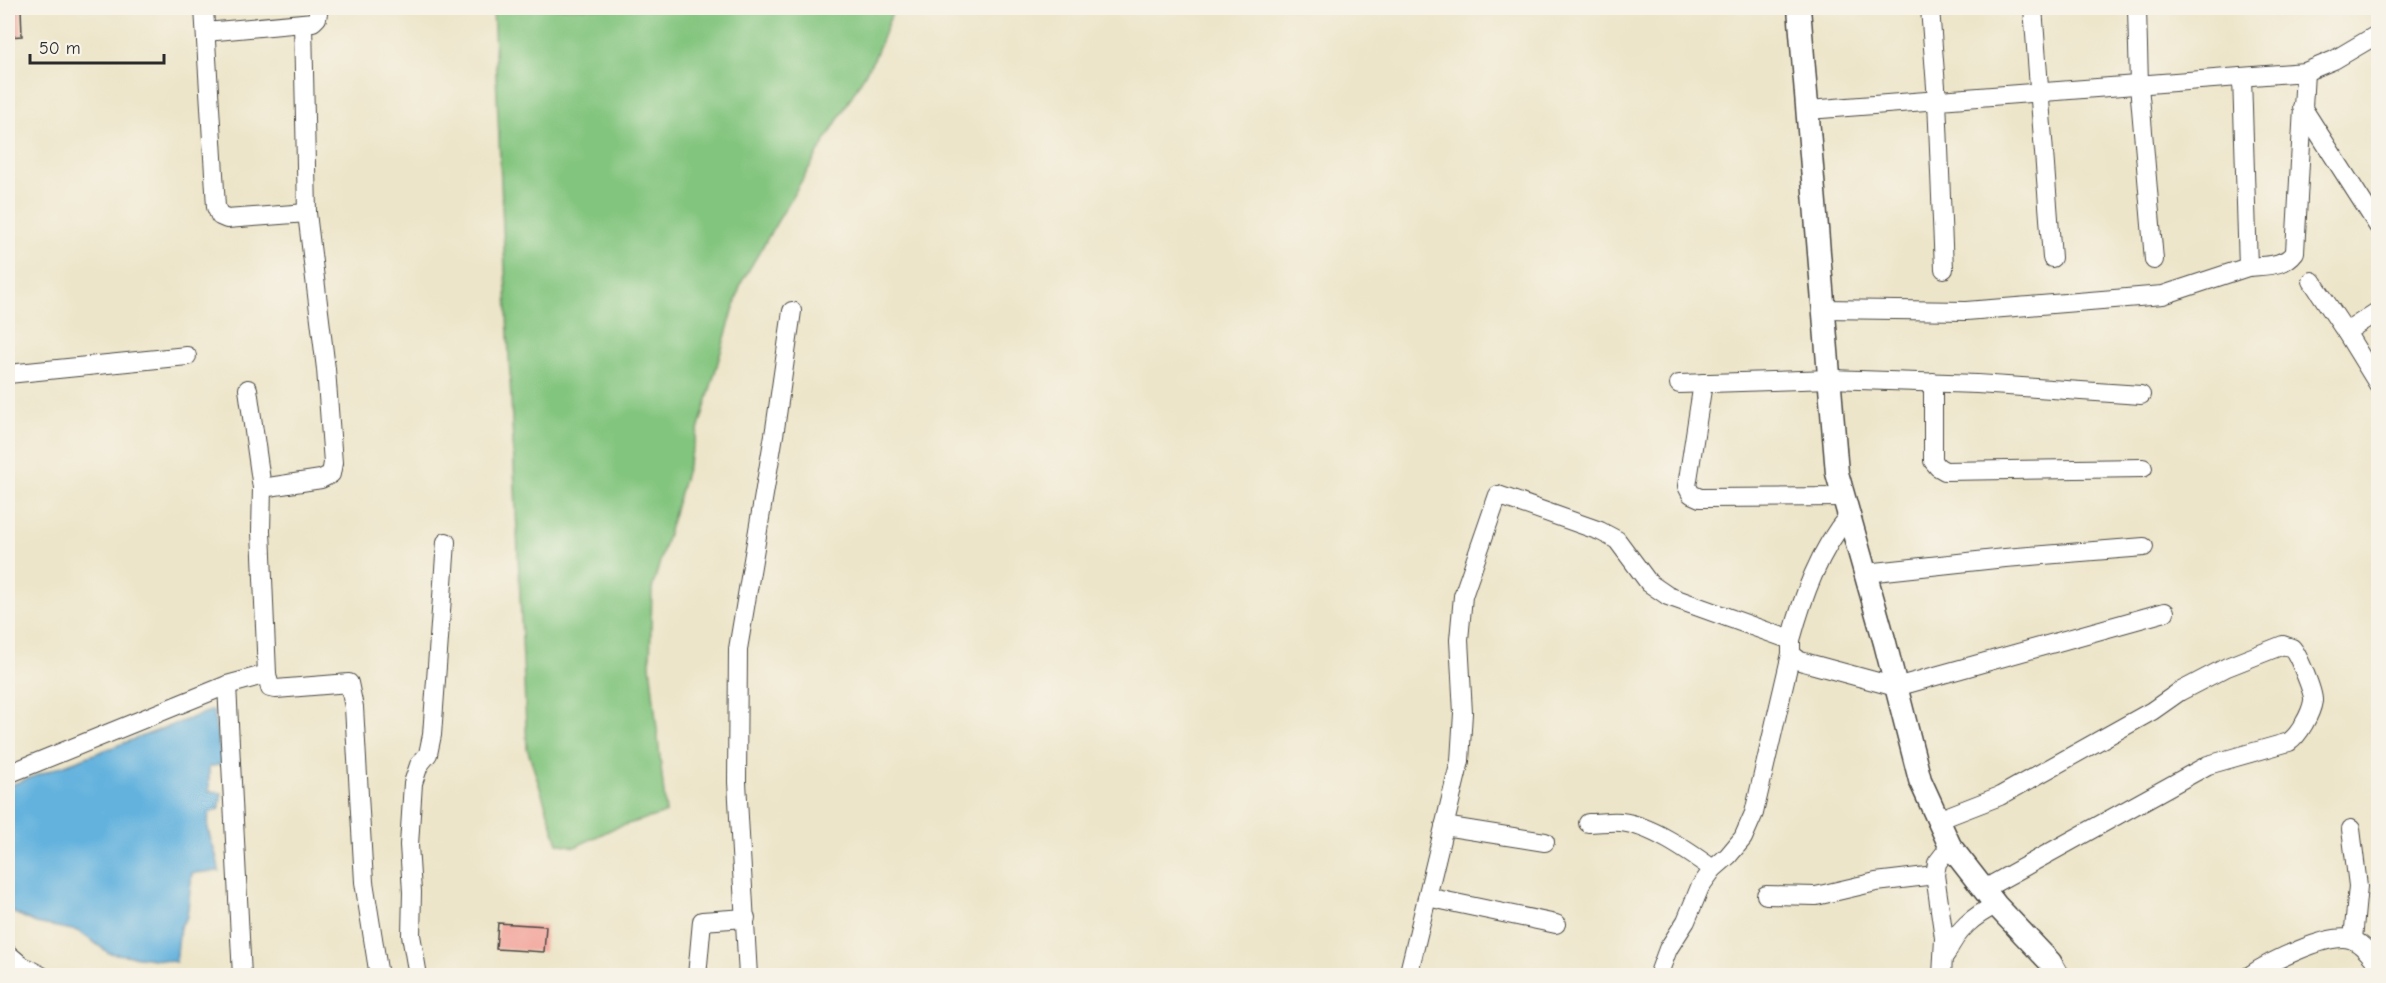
<svg xmlns="http://www.w3.org/2000/svg" width="2386" height="983" font-family="'Comic Neue',sans-serif">
  <rect width="100%" height="100%" fill="#f7f3e8"/>
  <filter id="ink" filterUnits="userSpaceOnUse"><feTurbulence type="fractalNoise" baseFrequency=".0167" numOctaves="2"/><feDisplacementMap in="SourceGraphic" scale="12" xChannelSelector="R" yChannelSelector="G"/><feConvolveMatrix kernelMatrix="1 2 1 2 8 2 1 2 1" color-interpolation-filters="sRGB"/></filter>
  <filter id="wash" filterUnits="userSpaceOnUse"><feTurbulence type="fractalNoise" baseFrequency=".008" numOctaves="4" result="noise"/><feDisplacementMap in="SourceGraphic" scale="24" xChannelSelector="R" yChannelSelector="G"/><feGaussianBlur stdDeviation="1.35" result="paint"/><feColorMatrix in="noise" values="0 0 0 0 0 0 0 0 0 0 0 0 0 0 0 0 0 1.4 0 .05"/><feComposite in="paint" operator="in"/></filter>
  <g filter="url(#wash)">
    <rect width="100%" height="100%" fill="#ede5c9"/>
    <polygon fill="#82c57e" stroke="#567854" stroke-width="1.5" points="493,8 894,8 875,57 741,283 652,589 650,664 666,813 614,828 575,847 558,843 527,748"/>
    <path fill="#64b2de" stroke="#486e84" stroke-width="1.5" d="M213,710L222,764L209,767V791L222,793L219,809L210,812C202,833 218,849 219,871L192,873L187,917L180,927L176,962L109,953L78,931L36,923L8,910V786Z"/>
    <g id="blocks">
      <g fill="#f3ada4">
        <polygon points="8,8 21,8 22,36 8,37"/>
        <polygon points="498,923 546,926 544,952 496,949"/>
      </g>
    </g>
  </g>
  <g filter="url(#ink)">
    <use href="#blocks" fill-opacity="0" stroke="#484743" stroke-width="1.5"/>
    <g fill="none" stroke-linecap="round" stroke-linejoin="round">
      <defs>
        <g id="minor">
          <polyline points="1930,8 1937,100 1944,269"/>
          <polyline points="2033,8 2052,258"/>
          <polyline points="2137,8 2139,85 2154,260"/>
          <polyline points="303,24 307,213"/>
          <polyline points="206,32 313,22 317,18 319,8"/>
          <polyline points="2305,72 2334,60 2378,34"/>
          <polyline points="2302,107 2378,226"/>
          <path d="M1808,110L2305,72L2295,252C2284,267 2266,265 2248,267"/>
          <polyline points="2312,281 2346,332"/>
          <polyline points="1824,309 1966,311 2163,295 2248,267 2242,77"/>
          <polyline points="2378,311 2346,332 2378,384"/>
          <polyline points="8,374 187,356"/>
          <polyline points="1933,382 1933,461 1938,467 1945,471 2143,468"/>
          <polyline points="1703,383 1687,486 1691,494 1700,498 1844,497"/>
          <polyline points="1679,384 1830,379 1977,384 2141,395"/>
          <polyline points="248,389 262,488"/>
          <polyline points="1866,573 2005,558 2144,547"/>
          <path d="M1791,640C1803,596 1819,551 1849,515"/>
          <polyline points="267,674 270,688 276,689 349,683 354,707 364,882 379,976"/>
          <polyline points="227,685 242,976"/>
          <polyline points="8,774 227,685 267,674 261,531 262,488 321,479 331,474 333,463 326,369 307,213 227,219 220,216 216,207 204,8"/>
          <path d="M1938,820L2000,796L2152,711L2179,692L2227,667L2283,645C2285,646 2290,647 2292,648C2298,654 2314,693 2313,701C2311,714 2299,735 2289,742L2208,765L1984,889"/>
          <path d="M1588,823C1599,823 1610,821 1621,822C1651,825 1689,852 1713,869"/>
          <polyline points="1444,826 1545,842"/>
          <polyline points="2351,829 2358,886 2353,939"/>
          <polyline points="1766,895 1816,896 1876,882 1935,875"/>
          <polyline points="1427,897 1556,924"/>
          <polyline points="8,954 21,965 42,976"/>
          <path d="M1946,954C1957,930 1973,916 1996,905"/>
          <polyline points="418,976 411,935 412,892 409,845 413,783 419,765 428,754 432,735 446,542"/>
          <polyline points="697,976 702,921 746,918"/>
          <polyline points="748,976 737,782 738,649 775,429 792,311"/>
          <polyline points="1408,976 1460,761 1463,713 1459,640 1463,596 1498,495 1600,531 1617,540 1649,583 1668,596 1791,640 1791,654 1800,661 1896,687 2165,612"/>
          <polyline points="1658,976 1668,949 1686,921 1700,887 1713,869 1728,856 1743,838 1754,813 1791,654"/>
          <polyline points="1942,976 1944,938 1935,875 1937,863 1950,846"/>
          <path d="M2249,976C2269,962 2328,933 2350,939C2362,942 2371,956 2378,964"/>
        </g>
        <polyline id="tertiary" points="1799,8 1837,473 1885,643 1920,780 1950,846 1996,905 2050,962 2058,976"/>
      </defs>
      <use href="#minor" stroke="#484743" stroke-width="20"/>
      <use href="#tertiary" stroke="#484743" stroke-width="25"/>
      <use href="#minor" stroke="#fff" stroke-width="18"/>
      <use href="#tertiary" stroke="#fff" stroke-width="22"/>
    </g>
  </g>
  <rect width="2386" height="983" fill="none" stroke="#f7f3e8" stroke-width="30"/>
  <path d="M30 54v9h134v-9" fill="none" stroke="#2b2b2b" stroke-width="3"/>
  <text x="39" y="54" font-size="18" fill="#2b2b2b" stroke="#f7f3e8" stroke-width="4.5" paint-order="stroke">50 m</text>
</svg>
